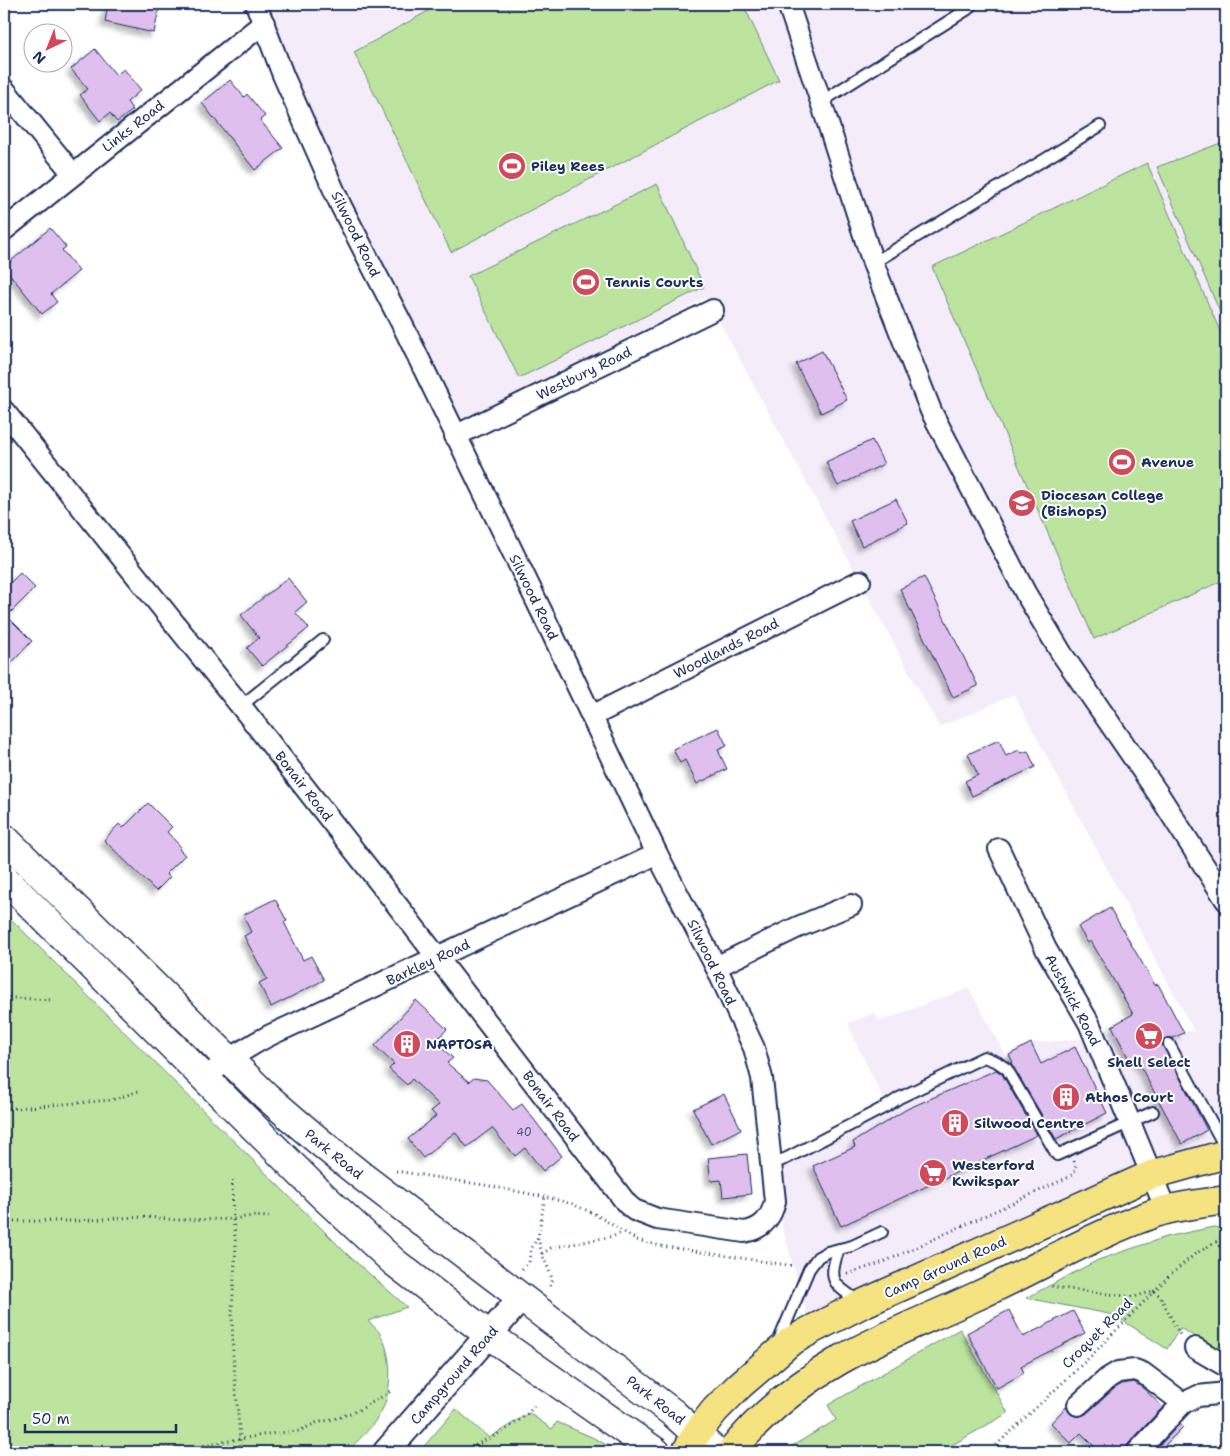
<svg xmlns="http://www.w3.org/2000/svg" width="1230" height="1456" font-family="'Shantell Sans',sans-serif">
  <defs>
    <filter id="shadow"><feDropShadow dx="-4.5" dy="4.5" stdDeviation="2.5" flood-color="#0004"/></filter>
  </defs>
  <rect width="100%" height="100%" fill="#fff"/>
  <filter id="ink" filterUnits="userSpaceOnUse"><feTurbulence type="fractalNoise" baseFrequency=".02" numOctaves="2"/><feDisplacementMap in="SourceGraphic" scale="10" xChannelSelector="R" yChannelSelector="G"/><feConvolveMatrix kernelMatrix="1 2 1 2 8 2 1 2 1" color-interpolation-filters="sRGB"/></filter>
  <g filter="url(#ink)">
    <polygon fill="#f5ecfa" points="268,4 1226,4 1226,1154 811,1330 775,1201 772,1164 887,1106 858,1047 848,1023 874,1013 880,1021 969,988 1006,1057 1031,1043 1194,1031 1014,695 939,727 713,310 705,298 460,426 313,124"/>
    <g fill="#bce49f" stroke="#6c8a7e">
      <polygon points="441,4 743,4 779,80 451,252 354,52"/>
      <polygon points="1226,141 1226,326 1157,167"/>
      <polygon points="1147,163 1226,345 1226,579 1094,639 932,267"/>
      <polygon points="657,184 704,287 519,378 468,276"/>
      <path d="M4,912L348,1255L407,1307L368,1321C372,1325 376,1328 379,1332C394,1355 393,1395 378,1417C370,1430 357,1441 347,1452H4Z"/>
      <polygon points="1213,1227 1226,1229 1226,1355 1180,1328 1167,1349 1114,1315 1026,1298 1098,1260 1166,1237"/>
      <polygon points="960,1329 1008,1413 940,1452 782,1452 836,1420 828,1405"/>
      <polygon points="456,1409 489,1438 529,1413 552,1429 557,1422 594,1438 619,1452 419,1452"/>
    </g>
    <g fill="#debfed" stroke="#1b2f5e" filter="url(#shadow)">
      <polygon points="108,4 160,4 154,33 105,22"/>
      <polygon points="95,49 116,75 124,69 141,90 127,102 133,110 117,122 110,113 100,121 80,95 88,89 71,69"/>
      <polygon points="230,80 244,97 247,94 265,116 260,120 283,148 255,170 202,103"/>
      <polygon points="50,228 66,247 62,250 79,271 51,294 57,302 42,314 4,267"/>
      <polygon points="822,351 847,400 821,413 796,364"/>
      <polygon points="872,440 884,464 838,486 826,462"/>
      <polygon points="896,499 908,523 862,546 850,521"/>
      <polygon points="20,573 35,588 7,616 32,641 4,671 4,589"/>
      <polygon points="924,577 978,686 953,697 900,589"/>
      <polygon points="288,578 307,602 295,612 309,628 262,666 247,648 259,638 241,615"/>
      <polygon points="718,728 727,746 718,750 727,769 697,784 685,760 680,763 673,749"/>
      <polygon points="999,740 1006,756 1019,750 1021,753 1028,751 1035,767 972,796 965,781 978,775 968,754"/>
      <polygon points="148,803 172,827 167,832 181,847 179,849 185,855 166,874 170,877 156,891 104,840 119,824 123,828"/>
      <polygon points="275,899 287,921 284,922 303,960 311,956 324,980 271,1007 259,983 267,979 244,936 251,932 243,915"/>
      <polygon points="1110,908 1155,985 1158,984 1184,1033 1173,1038 1166,1038 1162,1044 1207,1130 1182,1144 1136,1058 1130,1061 1112,1026 1133,1014 1091,941 1088,943 1078,927"/>
      <polygon points="416,1000 447,1029 435,1042 453,1058 447,1063 469,1082 474,1078 487,1080 513,1110 522,1104 562,1156 543,1171 525,1148 515,1156 492,1128 467,1147 455,1132 423,1158 408,1139 436,1116 431,1111 439,1105 412,1079 407,1085 389,1069 394,1064 375,1046"/>
      <polygon points="1031,1043 1041,1064 1075,1047 1107,1113 1056,1139 1011,1063 1013,1062 1009,1055"/>
      <polygon points="996,1070 1002,1074 1037,1135 841,1226 813,1166 855,1147 853,1142 907,1109"/>
      <polygon points="724,1094 741,1129 711,1144 693,1109"/>
      <polygon points="747,1154 751,1194 723,1197 721,1180 711,1181 708,1158"/>
      <polygon points="1009,1310 1023,1337 1073,1311 1085,1333 1021,1366 1024,1373 997,1388 967,1333"/>
      <polygon points="1134,1382 1144,1389 1163,1407 1128,1444 1125,1452 1100,1452 1081,1433 1071,1443 1051,1423 1066,1407 1070,1413 1075,1416 1081,1416 1086,1414 1115,1388 1122,1384"/>
      <polygon points="1180,1424 1183,1427 1158,1452 1153,1452"/>
    </g>
    <g fill="none" stroke-linecap="round" stroke-linejoin="round">
      <defs>
        <g id="service">
          <polyline points="821,102 968,9 972,4"/>
          <polyline points="873,263 1100,126"/>
          <polyline points="241,706 323,640"/>
          <polyline points="1169,1044 1226,1149"/>
          <polyline points="772,1164 787,1158 887,1106 899,1098 984,1057 997,1062 1007,1069 1057,1155 1153,1112"/>
          <path d="M839,1249C827,1281 833,1284 860,1302"/>
          <polyline points="779,1340 809,1269 818,1257 827,1252 852,1246 882,1232"/>
        </g>
        <g id="minor">
          <polyline points="788,4 821,102 873,263 931,411 1026,594 1062,654 1157,792 1226,900"/>
          <polyline points="4,89 73,174"/>
          <polyline points="4,230 264,23"/>
          <path d="M4,411L248,715L397,905L627,1204L634,1210L657,1219L744,1232C762,1229 771,1219 775,1201L762,1078L754,1048L716,967L657,854L552,633L403,326L341,206L283,75L256,4"/>
          <polyline points="455,436 713,310"/>
          <polyline points="592,716 860,581"/>
          <polyline points="999,849 1046,949 1089,1023 1166,1210"/>
          <polyline points="716,967 798,927 851,905"/>
          <path d="M204,1078C231,1058 256,1040 288,1027L657,854"/>
          <polyline points="1195,1348 1226,1366"/>
          <polyline points="1078,1405 1108,1378 1118,1372 1135,1370 1143,1373 1183,1403"/>
          <polyline points="1137,1452 1183,1403 1198,1396 1226,1393"/>
        </g>
        <polyline id="tertiary" points="386,1452 522,1297"/>
        <g id="secondary">
          <path d="M4,838L266,1096C298,1124 330,1151 363,1177L673,1413L716,1452"/>
          <polyline points="4,878 322,1195 394,1262 489,1335 656,1452"/>
        </g>
        <g id="primary">
          <polyline points="686,1452 697,1433 715,1410 740,1385 790,1342 811,1330 862,1304 1151,1175 1226,1154"/>
          <path d="M731,1452C760,1415 799,1384 840,1360C884,1335 932,1317 977,1296C1030,1272 1080,1242 1134,1221C1145,1217 1156,1212 1166,1210C1186,1205 1207,1203 1226,1200"/>
        </g>
      </defs>
      <use href="#service" stroke="#1b2f5e" stroke-width="14"/>
      <use href="#minor" stroke="#1b2f5e" stroke-width="24"/>
      <use href="#tertiary" stroke="#1b2f5e" stroke-width="29"/>
      <use href="#secondary" stroke="#1b2f5e" stroke-width="31"/>
      <use href="#primary" stroke="#1b2f5e" stroke-width="31"/>
      <g stroke="#1b2f5e" stroke-width="3" stroke-dasharray="1 4" stroke-linecap="butt">
        <polyline points="4,996 13,998 52,1000"/>
        <polyline points="4,1109 112,1100 142,1090"/>
        <polyline points="396,1171 490,1186 545,1197"/>
        <polyline points="232,1180 233,1219 236,1246 232,1310 233,1355 240,1439 240,1452"/>
        <polyline points="4,1221 78,1221 117,1218 148,1217 177,1220 233,1219 252,1216 269,1217"/>
        <polyline points="538,1238 542,1254 551,1275 552,1281 549,1289"/>
        <polyline points="542,1254 551,1248 614,1236 623,1232"/>
        <polyline points="522,1269 529,1262 531,1249 538,1237 545,1197 572,1204 593,1213 637,1240 661,1246 794,1266"/>
        <path d="M847,1274L884,1262L1069,1177C1075,1173 1077,1168 1074,1161"/>
        <polyline points="1052,1286 1053,1287 1134,1297 1153,1291"/>
        <polyline points="1154,1291 1160,1296 1181,1337"/>
        <polyline points="124,1452 201,1446 268,1434 299,1431 316,1423 338,1418 361,1409 393,1390"/>
        <path d="M462,1452C485,1440 518,1427 534,1406"/>
        <polyline points="989,1452 1091,1356 1169,1276 1195,1254 1226,1236"/>
      </g>
      <use href="#service" stroke="#fff" stroke-width="10"/>
      <use href="#minor" stroke="#fff" stroke-width="20"/>
      <use href="#tertiary" stroke="#fff" stroke-width="25"/>
      <use href="#secondary" stroke="#fff" stroke-width="28"/>
      <use href="#primary" stroke="#f5e382" stroke-width="28"/>
    </g>
  </g>
  <defs>
    <symbol id="stadium-disc" viewBox="-11 -11 22 22"><circle r="9.5" fill="#d1495b" stroke="#fff"/><path d="M0-5a6.5 5 0 1 0 0 10a6.5 5 0 1 0 0-10ZM-3.5-1.8h7v3.6h-7Z" fill="#fff"/></symbol>
    <symbol id="school-disc" viewBox="-11 -11 22 22"><circle r="9.5" fill="#d1495b" stroke="#fff"/><path d="M0-5L7-2L0 1L-7-2ZM-4 1L0 2.5L4 1V4Q0 6-4 4Z" fill="#fff"/></symbol>
    <symbol id="supermarket-disc" viewBox="-11 -11 22 22"><circle r="9.5" fill="#d1495b" stroke="#fff"/><path d="M-6-5.5h2.5l.6 2H6L4.5 2H-2.5L-4.4-4H-6ZM-1.5 3.2a1.3 1.3 0 1 0 .1 0ZM3 3.2a1.3 1.3 0 1 0 .1 0Z" fill="#fff"/></symbol>
    <symbol id="building-disc" viewBox="-11 -11 22 22"><circle r="9.5" fill="#d1495b" stroke="#fff"/><path d="M-4-6H4V6H1V3H-1V6H-4ZM-2.5-4.3h1.7v1.8h-1.7ZM.8-4.3h1.7v1.8H.8ZM-2.5-1h1.7V.8h-1.7ZM.8-1h1.7V.8H.8Z" fill="#fff"/></symbol>
  </defs>
  <g fill-rule="evenodd">
    <use href="#stadium-disc" x="496" y="150" width="32" height="32"/>
    <use href="#stadium-disc" x="570" y="266" width="32" height="32"/>
    <use href="#stadium-disc" x="1106" y="446" width="32" height="32"/>
    <use href="#school-disc" x="1006" y="487" width="32" height="32"/>
    <use href="#supermarket-disc" x="1133" y="1020" width="32" height="32"/>
    <use href="#building-disc" x="391" y="1028" width="32" height="32"/>
    <use href="#building-disc" x="1050" y="1081" width="32" height="32"/>
    <use href="#building-disc" x="939" y="1107" width="32" height="32"/>
    <use href="#supermarket-disc" x="917" y="1157" width="32" height="32"/>
  </g>
  <g text-anchor="middle" stroke-width="4" stroke-linejoin="round" paint-order="stroke">
    <g font-size="11" fill="#4c5382">
      <text x="524" y="1136">40</text>
    </g>
    <g font-size="14" fill="#1b2f5e" stroke="#fff">
      <text transform="translate(133 126) rotate(-38)" y="5">Links Road</text>
      <text transform="translate(356 234) rotate(64)" y="5">Silwood Road</text>
      <text transform="translate(584 373) rotate(-26)" y="5">Westbury Road</text>
      <text transform="translate(534 597) rotate(64)" y="5">Silwood Road</text>
      <text transform="translate(726 648) rotate(-27)" y="5">Woodlands Road</text>
      <text transform="translate(304 786) rotate(52)" y="5">Bonair Road</text>
      <text transform="translate(428 962) rotate(-25)" y="5">Barkley Road</text>
      <text transform="translate(712 962) rotate(64)" y="5">Silwood Road</text>
      <text transform="translate(1073 1000) rotate(62)" y="5">Austwick Road</text>
      <text transform="translate(551 1106) rotate(53)" y="5">Bonair Road</text>
      <text transform="translate(334 1154) rotate(39)" y="5">Park Road</text>
      <text transform="translate(945 1267) rotate(-24)" y="5">Camp Ground Road</text>
      <text transform="translate(1097 1333) rotate(-45)" y="5">Croquet Road</text>
      <text transform="translate(454 1375) rotate(-49)" y="5">Campground Road</text>
      <text transform="translate(656 1400) rotate(38)" y="5">Park Road</text>
    </g>
    <g font-size="14" font-weight="bold" fill="#1b2f5e" stroke="#fff" text-anchor="start">
      <text x="531" y="171">Piley Rees</text>
      <text x="605" y="287">Tennis Courts</text>
      <text x="1141" y="467">Avenue</text>
      <text x="1041" y="500">Diocesan College<tspan x="1041" dy="16">(Bishops)</tspan></text>
      <text x="426" y="1049">NAPTOSA</text>
      <text x="1149" y="1067" text-anchor="middle">Shell Select</text>
      <text x="1085" y="1102">Athos Court</text>
      <text x="974" y="1128">Silwood Centre</text>
      <text x="952" y="1170">Westerford<tspan x="952" dy="16">Kwikspar</tspan></text>
    </g>
  </g>
  <rect width="1230" height="1456" fill="none" stroke="#fff" stroke-width="20"/>
  <rect x="10" y="10" width="1210" height="1436" fill="none" stroke="#1b2f5e" stroke-width="2" filter="url(#ink)"/>
  <g transform="translate(48 48) rotate(223)"><circle r="24" fill="#ffffff" stroke="#a4acbf"/>
  <path d="M0-4L9 19L0 12L-9 19Z" fill="#d1495b"/>
  <text y="-8" font-size="14" font-weight="bold" text-anchor="middle" fill="#1b2f5e">N</text>
  </g>
  <path d="M25 1424v8h151v-8" fill="none" stroke="#1b2f5e" stroke-width="2.5"/>
  <text x="32" y="1424" font-size="15" fill="#1b2f5e" stroke="#ffffff" stroke-width="4" paint-order="stroke">50 m</text>
</svg>
